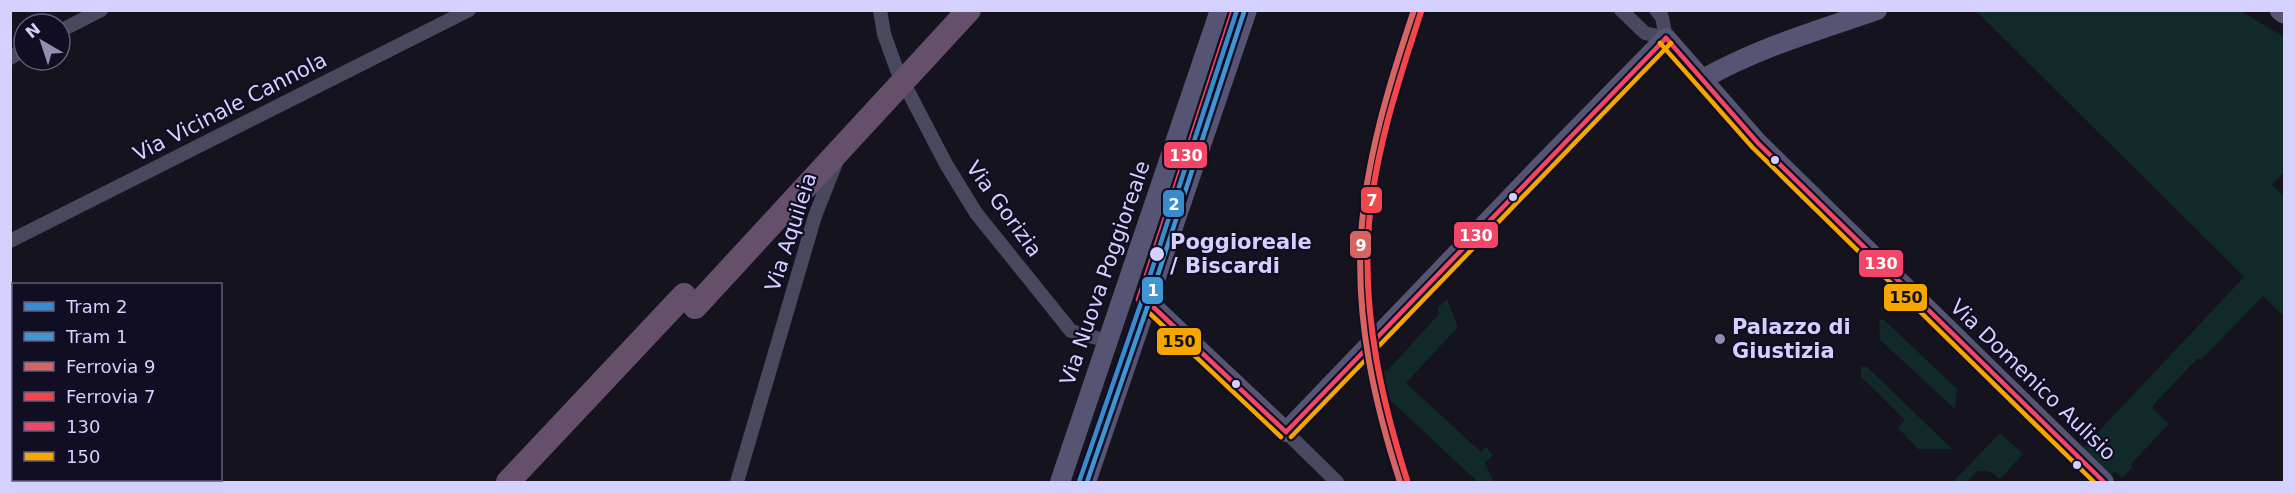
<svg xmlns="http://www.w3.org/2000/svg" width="2295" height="493" font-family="'DejaVu Sans',sans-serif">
  <rect width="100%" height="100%" fill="#14131e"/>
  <g fill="#112929">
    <polygon points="1976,11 2241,11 2284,37 2284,172 2272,185 2284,197 2284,317 2263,296 2201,360 2198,358 2154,404 2153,409 2169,424 2131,464 2133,467 2122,478 2115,471 2111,475 2083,448 2244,277"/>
    <polygon points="1447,299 1458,327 1406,383 1481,452 1486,447 1493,455 1485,463 1494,482 1478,482 1377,388 1374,379 1377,370 1387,371 1439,314 1438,308"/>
    <polygon points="1879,320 1884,320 1957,389 1955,409 1880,340"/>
    <polygon points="1861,366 1867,367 1952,449 1918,449 1898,428 1905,420 1861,377"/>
    <path d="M2000,433L2023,454L2000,479C1993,472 1988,470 1977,471L1967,482H1953Z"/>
  </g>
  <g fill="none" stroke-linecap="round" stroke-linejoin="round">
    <g stroke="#48485f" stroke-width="14">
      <polyline points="880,10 884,34 897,70 946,164 976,213 1071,331 1108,341"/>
      <polyline points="1621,10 1645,33 1666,38 1662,17 1656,10"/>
      <polyline points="60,31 101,10"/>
      <polyline points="10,58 24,49"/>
      <polyline points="10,241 469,10"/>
      <polyline points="10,330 14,333"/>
      <polyline points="1286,432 1337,482"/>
      <polyline points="172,480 175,482"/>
      <polyline points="737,482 815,216 836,163"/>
    </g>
    <g stroke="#555472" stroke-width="20">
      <path d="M1703,79C1757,48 1819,30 1877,10"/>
      <polyline points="1148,302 1286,432 1537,170 1666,38 1758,143 2104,482"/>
      <polyline points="1060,482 1220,10"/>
      <polyline points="1086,482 1247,10"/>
    </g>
    <polyline stroke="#5b5170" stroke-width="21" points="2280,10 2284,13"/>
    <g stroke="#664f6a" stroke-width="24">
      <polyline points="10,382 14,385"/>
      <polyline points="10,411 14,414"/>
      <polyline points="10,444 14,447"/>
      <polyline points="48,480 51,482"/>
      <polyline points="101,480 104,482"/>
      <polyline points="508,482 684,295"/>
    </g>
    <polyline stroke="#664f6a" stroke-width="24" points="695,307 969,10"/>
    <defs>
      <g id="bus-1">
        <polyline points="1666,38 1758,143 2104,482"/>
        <polyline points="1138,300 1233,10"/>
        <polyline points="1148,302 1286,432"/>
        <polyline points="1286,432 1666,38"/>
      </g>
      <g id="bus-2">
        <polyline points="1660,43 1753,148 2094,482"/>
        <polyline points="1143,307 1281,437"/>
        <polyline points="1291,437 1671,43"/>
        <polyline points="1083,482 1145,302"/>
      </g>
    </defs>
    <use href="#bus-1" stroke="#110e23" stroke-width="9"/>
    <use href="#bus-2" stroke="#110e23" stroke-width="9"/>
    <use href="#bus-1" stroke="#f34667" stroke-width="4.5"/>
    <use href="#bus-2" stroke="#f7a600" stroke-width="4.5"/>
    <defs>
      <path id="rail-1" d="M1400,482C1374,402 1356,320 1361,236C1366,159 1389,84 1414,10"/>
      <path id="rail-2" d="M1407,480C1382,401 1364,321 1368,238C1372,161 1397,85 1421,12"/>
    </defs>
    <use href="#rail-1" stroke="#110e23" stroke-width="10"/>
    <use href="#rail-2" stroke="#110e23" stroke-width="10"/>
    <use href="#rail-1" stroke="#d66562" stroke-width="6"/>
    <use href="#rail-2" stroke="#f2464a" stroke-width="6"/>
    <defs>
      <polyline id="tram-1" points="1079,482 1142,300 1237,10"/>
      <polyline id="tram-2" points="1087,482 1149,302 1244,12"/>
    </defs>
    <use href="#tram-1" stroke="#110e23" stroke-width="9"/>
    <use href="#tram-2" stroke="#110e23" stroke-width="9"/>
    <use href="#tram-1" stroke="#388bcd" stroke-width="4.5"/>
    <use href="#tram-2" stroke="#4096d2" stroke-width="4.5"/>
  </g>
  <g fill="#d4d0ff" stroke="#110e23" stroke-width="2">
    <circle cx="1775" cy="160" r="5"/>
    <circle cx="1513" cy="197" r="5"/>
    <circle cx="1157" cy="254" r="8"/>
    <circle cx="1236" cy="384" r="5"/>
    <circle cx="2077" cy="465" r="5"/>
  </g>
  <circle fill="#918eb0" stroke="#110e23" stroke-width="2" cx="1720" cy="339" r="6"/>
  <g text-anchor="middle" stroke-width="4.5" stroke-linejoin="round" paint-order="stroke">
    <g font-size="21" fill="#d4d0ff" stroke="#110e23">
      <text transform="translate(230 107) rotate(-27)" y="7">Via Vicinale Cannola</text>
      <text transform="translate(1004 209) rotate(54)" y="7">Via Gorizia</text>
      <text transform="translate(791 232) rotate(-72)" y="7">Via Aquileia</text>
      <text transform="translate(1105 273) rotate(-71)" y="7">Via Nuova Poggioreale</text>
      <text transform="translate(2033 380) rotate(44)" y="7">Via Domenico Aulisio</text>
    </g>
    <g font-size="21" font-weight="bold" fill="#d4d0ff" stroke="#110e23" text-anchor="start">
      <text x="1170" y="249">Poggioreale<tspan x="1170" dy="24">/ Biscardi</tspan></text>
    </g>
    <g font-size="21" font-weight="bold" fill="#d4d0ff" stroke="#110e23" text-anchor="start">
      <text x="1732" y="334">Palazzo di<tspan x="1732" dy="24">Giustizia</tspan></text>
    </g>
  </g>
  <g stroke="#110e23" stroke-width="2">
    <rect x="1163" y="141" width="45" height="28" rx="6" fill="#f34667"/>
    <rect x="1360" y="186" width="23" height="28" rx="6" fill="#f2464a"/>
    <rect x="1162" y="189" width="23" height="29" rx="6" fill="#388bcd"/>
    <rect x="1453" y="221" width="46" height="28" rx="6" fill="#f34667"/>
    <rect x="1349" y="230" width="23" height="29" rx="6" fill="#d66562"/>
    <rect x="1858" y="249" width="46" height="29" rx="6" fill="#f34667"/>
    <rect x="1141" y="276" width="23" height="29" rx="6" fill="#4096d2"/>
    <rect x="1883" y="283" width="45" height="29" rx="6" fill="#f7a600"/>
    <rect x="1156" y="327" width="46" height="29" rx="6" fill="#f7a600"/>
  </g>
  <g font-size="16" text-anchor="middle" font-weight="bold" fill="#fff">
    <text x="1186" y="161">130</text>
    <text x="1372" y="206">7</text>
    <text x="1174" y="210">2</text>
    <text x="1476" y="241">130</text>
    <text x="1361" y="251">9</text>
    <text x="1881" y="269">130</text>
    <text x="1153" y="296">1</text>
  </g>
  <g font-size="16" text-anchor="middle" font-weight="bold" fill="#111">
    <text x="1906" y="303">150</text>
    <text x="1179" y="347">150</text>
  </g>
  <rect width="2295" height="493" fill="none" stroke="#d4d0ff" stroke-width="24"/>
  <rect x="12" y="283" width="210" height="198" fill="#110e23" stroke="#5f5c7b" stroke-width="1.5"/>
  <rect x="24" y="302" width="30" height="9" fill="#388bcd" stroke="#5f5c7b" stroke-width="1.5"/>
  <text x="66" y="313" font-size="18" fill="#d4d0ff">Tram 2</text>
  <rect x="24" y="332" width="30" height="9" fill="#4096d2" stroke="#5f5c7b" stroke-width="1.5"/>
  <text x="66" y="343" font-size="18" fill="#d4d0ff">Tram 1</text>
  <rect x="24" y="362" width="30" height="9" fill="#d66562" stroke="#5f5c7b" stroke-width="1.5"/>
  <text x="66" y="373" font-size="18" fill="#d4d0ff">Ferrovia 9</text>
  <rect x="24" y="392" width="30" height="9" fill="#f2464a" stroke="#5f5c7b" stroke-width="1.5"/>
  <text x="66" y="403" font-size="18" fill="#d4d0ff">Ferrovia 7</text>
  <rect x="24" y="422" width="30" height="9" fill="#f34667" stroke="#5f5c7b" stroke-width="1.5"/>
  <text x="66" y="433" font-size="18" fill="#d4d0ff">130</text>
  <rect x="24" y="452" width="30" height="9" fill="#f7a600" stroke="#5f5c7b" stroke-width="1.5"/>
  <text x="66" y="463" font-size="18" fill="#d4d0ff">150</text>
  <g transform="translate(42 42) rotate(321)"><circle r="28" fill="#110e23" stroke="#5f5c7b" stroke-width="1.5"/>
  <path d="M0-4.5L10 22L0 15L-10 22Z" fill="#918eb0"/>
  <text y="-9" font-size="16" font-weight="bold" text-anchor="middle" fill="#d4d0ff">N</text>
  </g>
</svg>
